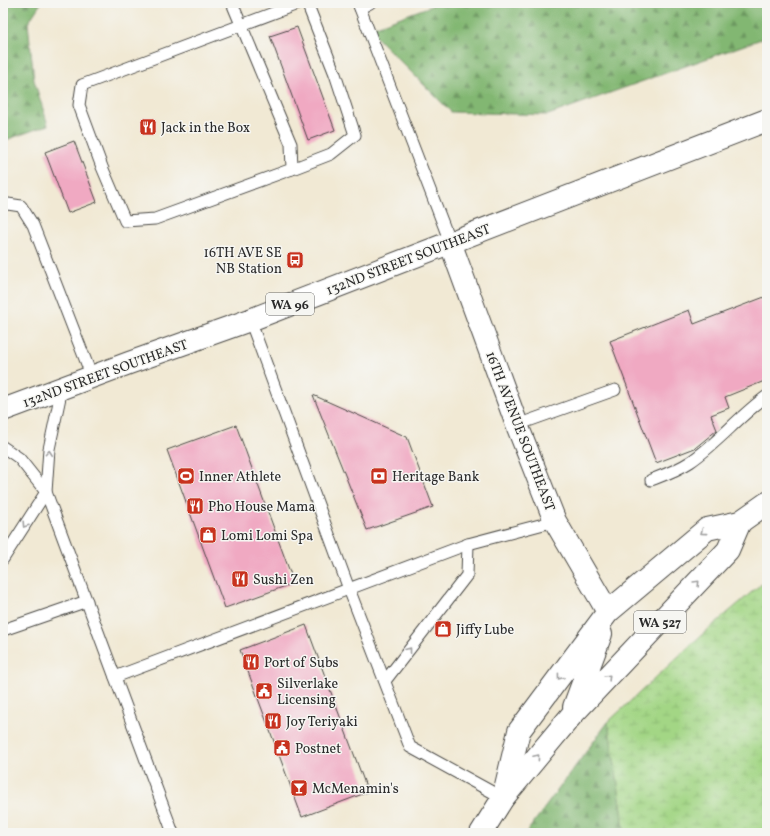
<svg xmlns="http://www.w3.org/2000/svg" width="770" height="836" font-family="Vollkorn,serif">
  <defs>
    <pattern id="forest-firs" width="22" height="20" patternUnits="userSpaceOnUse"><rect width="22" height="20" fill="#82b772"/><path d="M5 1l3.5 6h-7zM16 11l3.5 6h-7z" fill="#6b955e"/></pattern>
    <pattern id="wetland-marsh" width="20" height="14" patternUnits="userSpaceOnUse"><rect width="20" height="14" fill="#a3d685"/><path d="M1 5h8M5 5V1M11 12h8M15 12V8" fill="none" stroke="#8cb873"/></pattern>
  </defs>
  <rect width="100%" height="100%" fill="#f6f6f2"/>
  <filter id="ink" filterUnits="userSpaceOnUse"><feTurbulence type="fractalNoise" baseFrequency=".025" numOctaves="2"/><feDisplacementMap in="SourceGraphic" scale="8" xChannelSelector="R" yChannelSelector="G"/><feConvolveMatrix kernelMatrix="1 2 1 2 8 2 1 2 1" color-interpolation-filters="sRGB"/></filter>
  <filter id="wash" filterUnits="userSpaceOnUse"><feTurbulence type="fractalNoise" baseFrequency=".012" numOctaves="4" result="noise"/><feDisplacementMap in="SourceGraphic" scale="16" xChannelSelector="R" yChannelSelector="G"/><feGaussianBlur stdDeviation="0.9" result="paint"/><feColorMatrix in="noise" values="0 0 0 0 0 0 0 0 0 0 0 0 0 0 0 0 0 1.4 0 .05"/><feComposite in="paint" operator="in"/></filter>
  <g filter="url(#wash)">
    <rect width="100%" height="100%" fill="#f1e9d4"/>
    <g fill="url(#forest-firs)" stroke="#56714e">
      <polygon points="3,3 41,3 28,23 34,80 48,125 3,141"/>
      <polygon points="439,3 767,3 767,37 548,115 451,112 368,29"/>
      <polygon points="608,722 622,809 624,833 526,833"/>
    </g>
    <polygon fill="url(#wetland-marsh)" stroke="#678058" points="767,579 767,833 624,833 622,809 608,722 697,639"/>
    <g id="blocks">
      <g fill="#f0a9c2">
        <polygon points="297,27 335,130 308,140 270,36"/>
        <polygon points="74,141 97,202 68,213 45,152"/>
        <polygon points="767,296 767,380 725,397 729,408 711,415 717,430 695,448 656,463 610,341 689,310 694,324"/>
        <polygon points="313,395 407,437 433,507 367,530"/>
        <polygon points="236,425 294,583 225,608 167,450"/>
        <polygon points="306,625 368,792 302,817 240,650"/>
      </g>
    </g>
  </g>
  <g filter="url(#ink)">
    <use href="#blocks" fill-opacity="0" stroke="#494844" stroke-width="1"/>
    <g fill="none" stroke-linecap="round" stroke-linejoin="round">
      <defs>
        <g id="service">
          <path d="M232,3L291,144L292,169L155,219L125,221L102,167L79,105L82,85C154,58 227,31 300,3"/>
          <polyline points="358,3 450,242"/>
          <polyline points="360,8 370,3"/>
          <polyline points="292,169 331,154 355,135 335,74 307,3"/>
          <polyline points="3,205 8,204 21,206 33,225 92,377"/>
          <polyline points="250,320 349,589 410,747 503,798"/>
          <polyline points="517,425 615,390"/>
          <polyline points="3,447 19,458 46,492 173,833"/>
          <path d="M651,480C664,475 678,470 690,462C718,443 739,416 767,396"/>
          <polyline points="3,559 46,492 49,449 62,388"/>
          <polyline points="3,630 87,601"/>
          <polyline points="115,677 468,544 555,521"/>
          <polyline points="385,681 467,575 468,544"/>
        </g>
        <g id="primary">
          <polyline points="450,242 517,425 555,521 608,612"/>
          <polyline points="3,410 129,363 250,320 767,120"/>
          <polyline points="574,707 601,634"/>
          <polyline points="503,798 519,731 608,612 707,529 740,522 767,503"/>
          <polyline points="481,833 503,798 571,716 728,550 740,522"/>
        </g>
      </defs>
      <use href="#service" stroke="#494844" stroke-width="13"/>
      <use href="#primary" stroke="#494844" stroke-width="24"/>
      <use href="#service" stroke="#fff" stroke-width="11"/>
      <use href="#primary" stroke="#fff" stroke-width="22"/>
    </g>
    <defs><path id="oneway-chevron" d="M-2-3.5L2.5 0L-2 3.5" fill="none" stroke-width="1.6" stroke-linecap="round" stroke-linejoin="round"/></defs>
    <g stroke="#a0a0a0">
      <use href="#oneway-chevron" transform="translate(49 453) rotate(-85)"/>
      <use href="#oneway-chevron" transform="translate(25 525) rotate(123)"/>
      <use href="#oneway-chevron" transform="translate(703 532) rotate(143)"/>
      <use href="#oneway-chevron" transform="translate(697 583) rotate(-46)"/>
      <use href="#oneway-chevron" transform="translate(409 650) rotate(-52)"/>
      <use href="#oneway-chevron" transform="translate(560 677) rotate(127)"/>
      <use href="#oneway-chevron" transform="translate(608 677) rotate(-46)"/>
      <use href="#oneway-chevron" transform="translate(537 757) rotate(-50)"/>
    </g>
  </g>
  <defs>
    <symbol id="restaurant-square" viewBox="-11 -11 22 22"><rect x="-9" y="-9" width="18" height="18" rx="4" fill="#c8321e" stroke="#f6f6f2"/><path d="M-5-6h1v4h1v-4h1v4h1v-4h1v5L-1.5 .5V6h-2V.5L-5-1ZM5-6V6H3V1.5H1.5Q1.5-4 5-6Z" fill="#fff"/></symbol>
    <symbol id="bus-square" viewBox="-11 -11 22 22"><rect x="-9" y="-9" width="18" height="18" rx="4" fill="#c8321e" stroke="#f6f6f2"/><path d="M-5-6H5V4H4V6H2V4H-2V6H-4V4H-5ZM-3.5-4V0h7V-4ZM-3.5 1.2v1.5H-2V1.2ZM2 1.2v1.5H3.5V1.2Z" fill="#fff"/></symbol>
    <symbol id="stadium-square" viewBox="-11 -11 22 22"><rect x="-9" y="-9" width="18" height="18" rx="4" fill="#c8321e" stroke="#f6f6f2"/><path d="M0-5a6.5 5 0 1 0 0 10a6.5 5 0 1 0 0-10ZM-3.5-1.8h7v3.6h-7Z" fill="#fff"/></symbol>
    <symbol id="bank-square" viewBox="-11 -11 22 22"><rect x="-9" y="-9" width="18" height="18" rx="4" fill="#c8321e" stroke="#f6f6f2"/><path d="M-6-4H6V4H-6ZM0-2.3a2.3 2.3 0 1 0 0 4.6a2.3 2.3 0 1 0 0-4.6Z" fill="#fff"/></symbol>
    <symbol id="shop-square" viewBox="-11 -11 22 22"><rect x="-9" y="-9" width="18" height="18" rx="4" fill="#c8321e" stroke="#f6f6f2"/><path d="M-5-2.5h2.3a2.7 3.5 0 0 1 5.4 0H5L5.5 6h-11ZM-1.5-2.5h3a1.5 2.3 0 0 0-3 0Z" fill="#fff"/></symbol>
    <symbol id="civic-square" viewBox="-11 -11 22 22"><rect x="-9" y="-9" width="18" height="18" rx="4" fill="#c8321e" stroke="#f6f6f2"/><path d="M-.6-6.5H3V-4.5H.6V-3L4-1V1h2V6H-6V1h2V-1L-.6-3ZM-1.2 2.5V6h2.4V2.5Z" fill="#fff"/></symbol>
    <symbol id="bar-square" viewBox="-11 -11 22 22"><rect x="-9" y="-9" width="18" height="18" rx="4" fill="#c8321e" stroke="#f6f6f2"/><path d="M-6-5H6L.8 .8V4.5H3.5V6h-7V4.5H-.8V.8Z" fill="#fff"/></symbol>
  </defs>
  <g fill-rule="evenodd">
    <use href="#restaurant-square" x="138" y="117" width="20" height="20"/>
    <use href="#bus-square" x="285" y="250" width="20" height="20"/>
    <use href="#stadium-square" x="176" y="466" width="20" height="20"/>
    <use href="#bank-square" x="369" y="466" width="20" height="20"/>
    <use href="#restaurant-square" x="185" y="496" width="20" height="20"/>
    <use href="#shop-square" x="198" y="525" width="20" height="20"/>
    <use href="#restaurant-square" x="230" y="569" width="20" height="20"/>
    <use href="#shop-square" x="433" y="619" width="20" height="20"/>
    <use href="#restaurant-square" x="241" y="652" width="20" height="20"/>
    <use href="#civic-square" x="254" y="681" width="20" height="20"/>
    <use href="#restaurant-square" x="263" y="711" width="20" height="20"/>
    <use href="#civic-square" x="272" y="738" width="20" height="20"/>
    <use href="#bar-square" x="289" y="778" width="20" height="20"/>
  </g>
  <g text-anchor="middle" stroke-width="3" stroke-linejoin="round" paint-order="stroke">
    <g fill="#f6f6f2" stroke="#686867" stroke-width="1">
      <rect x="266" y="293" width="48" height="22" rx="3"/>
      <rect x="634" y="611" width="52" height="22" rx="3"/>
    </g>
    <g font-size="13" font-weight="bold" fill="#2b2b2b">
      <text x="290" y="309">WA 96</text>
      <text x="660" y="627">WA 527</text>
    </g>
    <g font-size="14" fill="#2b2b2b" stroke="#f6f6f2" text-anchor="start">
      <text x="161" y="132">Jack in the Box</text>
      <text x="282" y="257" text-anchor="end">16TH AVE SE<tspan x="282" dy="16">NB Station</tspan></text>
      <text x="199" y="481">Inner Athlete</text>
      <text x="392" y="481">Heritage Bank</text>
      <text x="208" y="511">Pho House Mama</text>
      <text x="221" y="540">Lomi Lomi Spa</text>
      <text x="253" y="584">Sushi Zen</text>
      <text x="456" y="634">Jiffy Lube</text>
      <text x="264" y="667">Port of Subs</text>
      <text x="277" y="688">Silverlake<tspan x="277" dy="16">Licensing</tspan></text>
      <text x="286" y="726">Joy Teriyaki</text>
      <text x="295" y="753">Postnet</text>
      <text x="312" y="793">McMenamin's</text>
    </g>
    <g font-size="14" fill="#2b2b2b" stroke="#f6f6f2">
      <text transform="translate(408 259) rotate(-21)" y="5">132ND STREET SOUTHEAST</text>
      <text transform="translate(105 373) rotate(-20)" y="5">132ND STREET SOUTHEAST</text>
      <text transform="translate(521 431) rotate(69)" y="5">16TH AVENUE SOUTHEAST</text>
    </g>
  </g>
  <rect width="770" height="836" fill="none" stroke="#f6f6f2" stroke-width="16"/>
</svg>
